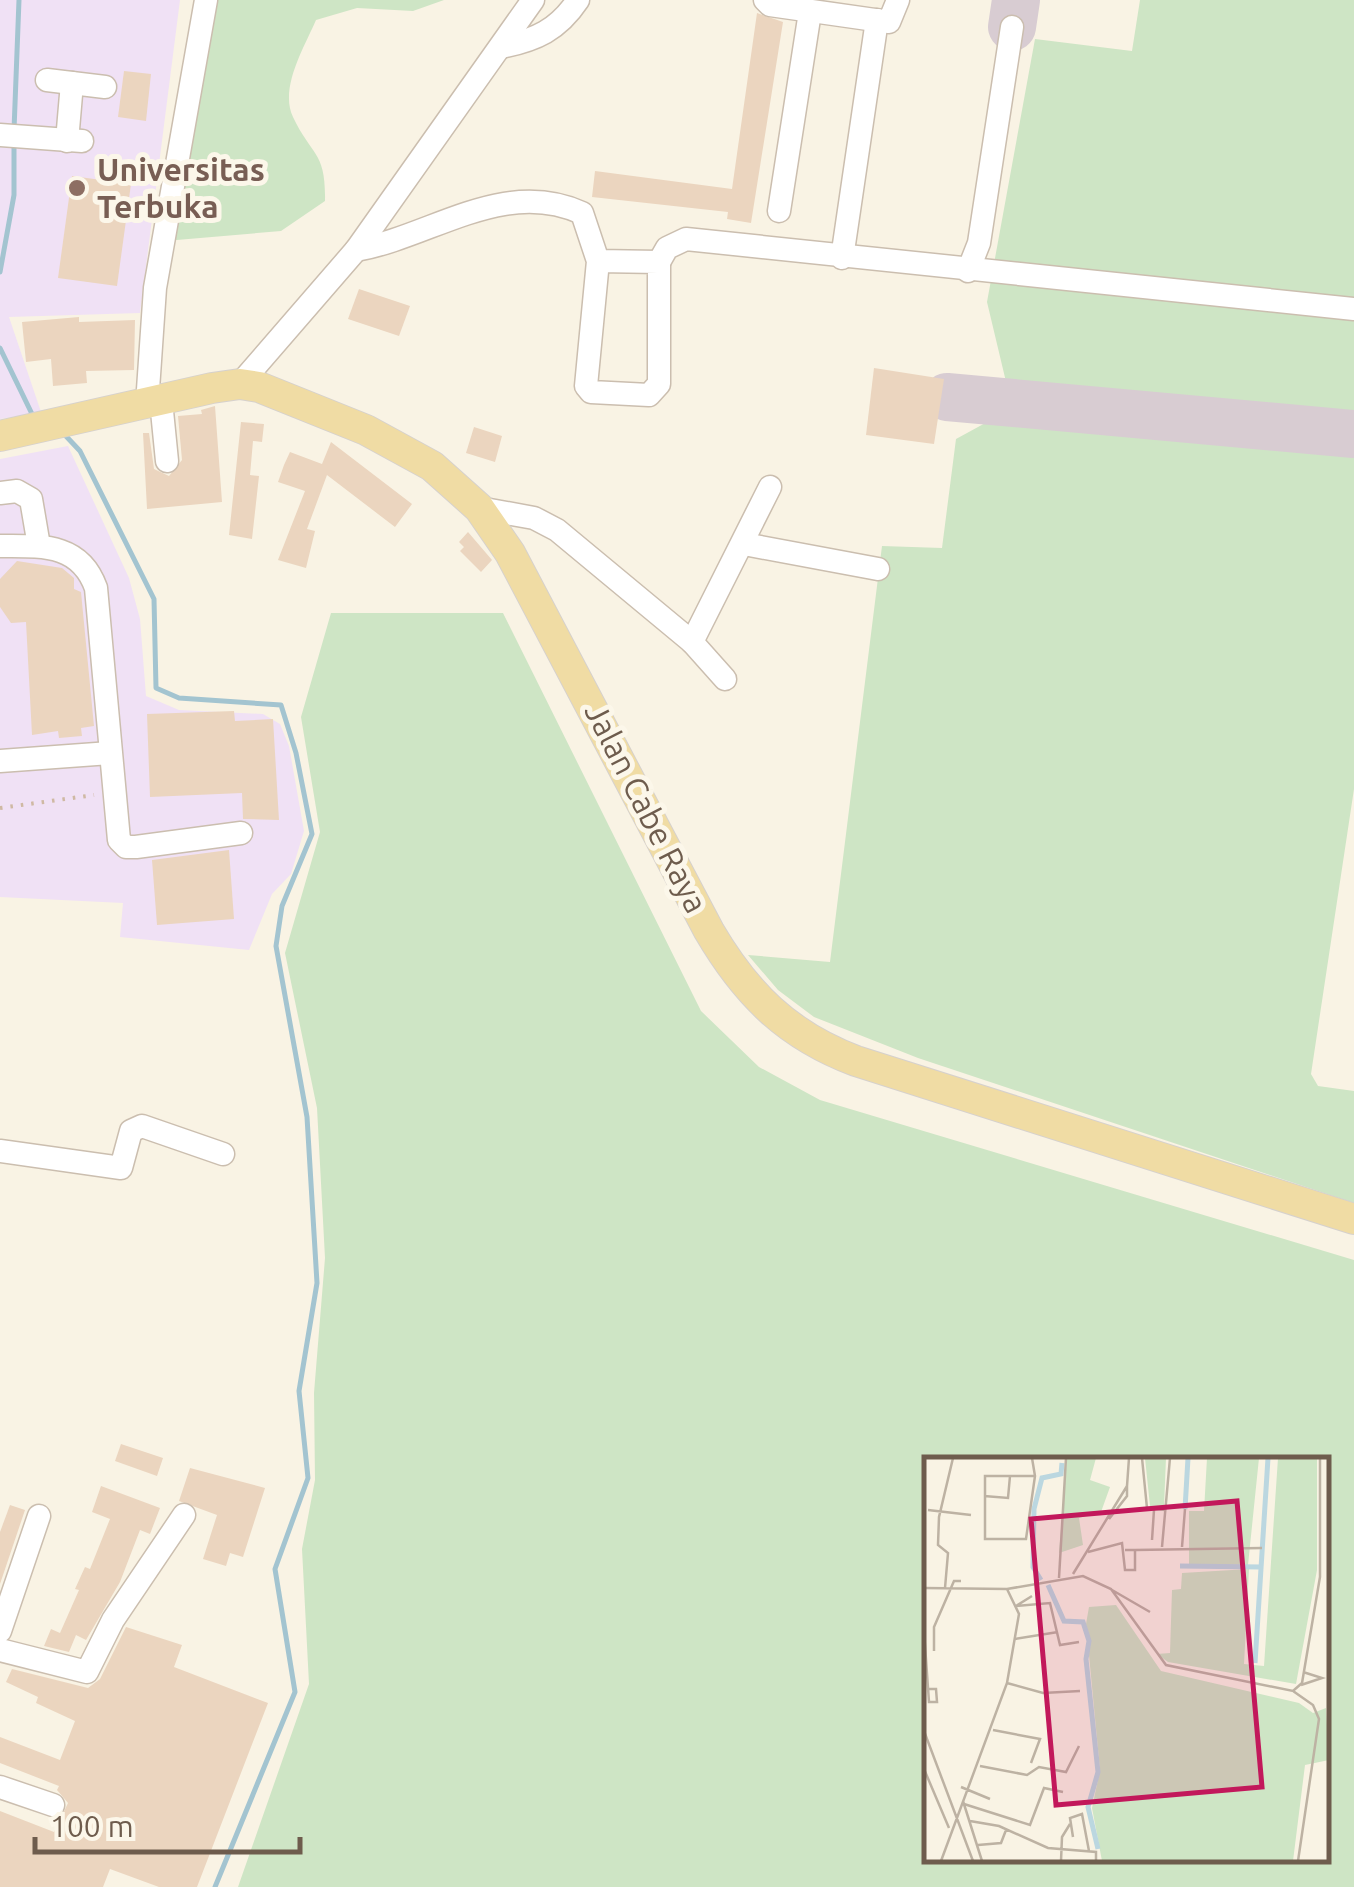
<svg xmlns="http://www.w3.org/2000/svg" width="1354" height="1887" font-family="Ubuntu,sans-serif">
  <rect width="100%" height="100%" fill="#f9f3e4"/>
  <g fill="#f0e1f5">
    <polygon points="0,0 180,0 140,313 9,317 41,412 0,419"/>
    <polygon points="68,446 129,578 140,619 146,696 179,710 263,714 280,724 289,746 304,831 291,874 272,894 249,950 120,937 123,903 0,897 0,459"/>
  </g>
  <g fill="#cee5c5" fill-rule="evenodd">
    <path d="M211,0H444L413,11L357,8L316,20C305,46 279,88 293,117C312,157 326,151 325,201L281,231L165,241Z"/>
    <polygon points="1140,0 1354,0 1354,420 1007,386 987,302 1035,39 1132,51"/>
    <polygon points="989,421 1354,452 1354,789 1311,1074 1318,1086 1354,1091 1354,1203 918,1058 814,1017 778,990 748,955 830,962 882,546 942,548 956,439"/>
    <path d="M331,613H503L701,1011L759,1067L820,1100L1354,1260V1887H238L309,1684L302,1549L315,1480L314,1393L325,1258L317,1108L285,953L320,832L301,717ZM926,1460H1326V1860H926Z"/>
  </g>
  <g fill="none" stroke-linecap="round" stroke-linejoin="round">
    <g stroke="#a3c4d0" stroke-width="5">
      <polyline points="14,130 19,0"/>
      <polyline points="0,272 14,195 14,141"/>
      <polyline points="0,348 33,416"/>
      <polyline points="64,434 80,451 154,599 156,688 179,698 281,705 296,753 312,834 282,906 276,946 307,1117 317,1283 299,1391 308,1478 275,1569 295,1692 215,1887"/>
    </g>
    <g stroke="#d8ccd2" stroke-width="48">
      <polyline points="1012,27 1016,0"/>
      <polyline points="947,397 1354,434"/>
    </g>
  </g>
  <g fill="#ebd5bf">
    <polygon points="757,13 783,22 751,223 727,219 728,212 592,197 595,171 732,189"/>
    <polygon points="124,71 151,74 146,121 118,117"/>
    <polygon points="72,176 131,184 117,286 58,278"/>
    <polygon points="359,289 410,306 399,336 348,319"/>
    <polygon points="79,317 79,322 135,320 134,370 86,371 87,383 53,386 51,359 26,362 22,322"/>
    <polygon points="874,368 944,379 934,444 866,435"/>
    <polygon points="215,406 222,502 147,509 143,433 149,433 154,469 169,476 182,460 178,416 202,414 201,410"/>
    <polygon points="241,422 264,424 262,442 253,441 250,475 259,476 252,539 229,535"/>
    <polygon points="474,427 502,436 495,462 466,453"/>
    <polygon points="331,442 412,504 395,527 327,475 307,529 315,531 306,568 278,560 305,491 278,482 284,465 290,452 322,464"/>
    <polygon points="468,532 492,560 481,572 460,551 464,547 459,542"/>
    <polygon points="17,561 62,568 74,578 74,589 81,592 94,726 81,728 82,736 59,738 58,731 32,735 26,622 11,623 0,607 0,579"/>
    <polygon points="234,711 235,721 273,719 279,820 243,819 242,793 150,797 147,714"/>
    <polygon points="229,850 234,919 157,925 152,860"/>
    <polygon points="121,1444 163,1458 157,1476 115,1461"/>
    <polygon points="190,1468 265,1488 243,1557 230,1553 226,1566 203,1559 217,1515 179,1501"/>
    <polygon points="101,1486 160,1508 150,1534 140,1530 120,1582 86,1640 76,1635 69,1652 44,1646 51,1629 60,1633 79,1590 75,1589 85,1567 90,1569 110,1519 92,1512"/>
    <polygon points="10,1505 25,1510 0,1584 0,1532"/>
    <polygon points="126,1627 182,1645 174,1667 268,1703 197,1887 159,1887 110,1869 103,1887 0,1887 0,1811 54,1832 68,1803 57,1790 59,1786 0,1763 0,1737 60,1760 75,1721 36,1703 38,1697 6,1682 12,1669 88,1688 100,1679"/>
  </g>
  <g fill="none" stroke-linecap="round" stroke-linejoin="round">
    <defs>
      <g id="minor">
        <polyline points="765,0 770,5 889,22 898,0"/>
        <path d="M501,47C536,40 558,30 578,0"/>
        <polyline points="47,80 105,87"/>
        <polyline points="0,135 82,141"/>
        <polyline points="67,141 72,83"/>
        <polyline points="779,211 810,12"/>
        <path d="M356,250C431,237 504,177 582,213L598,261L586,386L591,392L649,395L659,384V262L598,261"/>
        <polyline points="842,258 877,20"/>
        <polyline points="659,262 667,248 686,239 1354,309"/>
        <polyline points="968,271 979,243 1012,27"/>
        <polyline points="240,384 356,250 533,0"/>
        <polyline points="161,401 167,461"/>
        <polyline points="147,404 155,288 206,0"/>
        <polyline points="0,493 17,491 31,499 39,546"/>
        <polyline points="479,508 534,518 557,530 692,642 725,679"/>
        <polyline points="744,544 878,569"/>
        <path d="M0,546C42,546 80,543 96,588L119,840L126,847H136L241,833"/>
        <polyline points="692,642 770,487"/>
        <polyline points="0,761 110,753"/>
        <polyline points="0,1151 121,1168 131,1131 142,1126 223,1154"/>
        <polyline points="0,1631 39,1516"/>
        <polyline points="0,1650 87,1672 113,1620 184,1515"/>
        <polyline points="0,1787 53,1805"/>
      </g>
      <path id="major" d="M0,436L212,388L240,384L259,387L366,430L432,466L479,508L510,553L709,931C746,994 787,1035 856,1061L1354,1219"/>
    </defs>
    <use href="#minor" stroke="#cbbeaf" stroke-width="25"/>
    <use href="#major" stroke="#d6d1cd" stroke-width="32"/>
    <polyline stroke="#cfb9a3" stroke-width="4" stroke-dasharray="2.5 8" stroke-linecap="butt" points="0,808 94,795"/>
    <use href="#minor" stroke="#fff" stroke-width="22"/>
    <use href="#major" stroke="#f0dca4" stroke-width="30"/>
  </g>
  <circle fill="#8d6e63" stroke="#fcf7ea" stroke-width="4" cx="77" cy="188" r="10"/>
  <g text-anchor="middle" stroke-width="10" stroke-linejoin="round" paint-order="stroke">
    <g font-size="32" font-weight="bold" fill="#785e54" stroke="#fcf7ea" text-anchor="start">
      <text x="97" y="181">Universitas<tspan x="97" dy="37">Terbuka</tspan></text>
    </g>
    <g font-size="32" fill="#6e5c4d" stroke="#fcf7ea">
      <text transform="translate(646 808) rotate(63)" y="11">Jalan Cabe Raya</text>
    </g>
  </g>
  <g transform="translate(924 1457)">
    <rect width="405" height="405" fill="#f9f3e4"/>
    <path d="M143,1H172L166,23L186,30L177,55L155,61L159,88L135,96ZM221,1H242L240,49H226ZM283,1H335L324,108L265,107V54H280ZM354,1H393V113L372,227L244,205L233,197L246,196L248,133L257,132L258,116L325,112L320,207L340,209ZM192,148L237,214L375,246L389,256L402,251L405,303L381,308L369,404H178L168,351L176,313L162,167L165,150Z" fill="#cee5c5"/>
    <path fill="none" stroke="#bbd7e0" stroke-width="5" d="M261,52L264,1M256,109L337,110M117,123L109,110L110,52L118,21L137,17L138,6M124,128L140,164L159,165L165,184L162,202L174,315L164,350L174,392M331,206L344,1"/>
    <path fill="none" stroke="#bdb2a3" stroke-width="2.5" d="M108,1L111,19L102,82H61V19H111M218,1L223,51L241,53M60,39L84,41L86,19M4,53L47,58M185,62L203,39V29M228,83L230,53M238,90L246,1M258,90L261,52M211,93L338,91M164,95L198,86L201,113H211V93H201M149,117L203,29L205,1M135,121L142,1M0,131L83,132L159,119L187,132L242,208L369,234L378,226L396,120V1M21,131L24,96L14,88L15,60L29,1M188,133L226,155M108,139L92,149L126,146L136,188L155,185M0,174L5,245H13L12,232H5M91,182L134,175M10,194V170L30,124H37M83,226L119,236L156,234M377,228L398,221L379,215M369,234L389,248L395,262L374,404M69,273L116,282L107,306M0,274L49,404M56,309L103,318L115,310L142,315L155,289M0,312L25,371M37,330L66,342M39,344L58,404M40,347L106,368L120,331L139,335M46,364L75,369L124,391L172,395V404M149,380L146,361L158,357L165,394M54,388L77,386L82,373M17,404L83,226L95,157L83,132M137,404L138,380L146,367"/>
    <path fill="#c2185b" fill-opacity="0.15" stroke="#c2185b" stroke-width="5" d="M313,44L338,330L132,348L107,62Z"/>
    <rect width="405" height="405" fill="none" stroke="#6e5c4d" stroke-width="5"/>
  </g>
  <path d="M35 1837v15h265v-15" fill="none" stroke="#6e5c4d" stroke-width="5"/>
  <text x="50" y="1837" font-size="30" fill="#6e5c4d" stroke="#fcf7ea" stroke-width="8" paint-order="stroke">100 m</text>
</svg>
